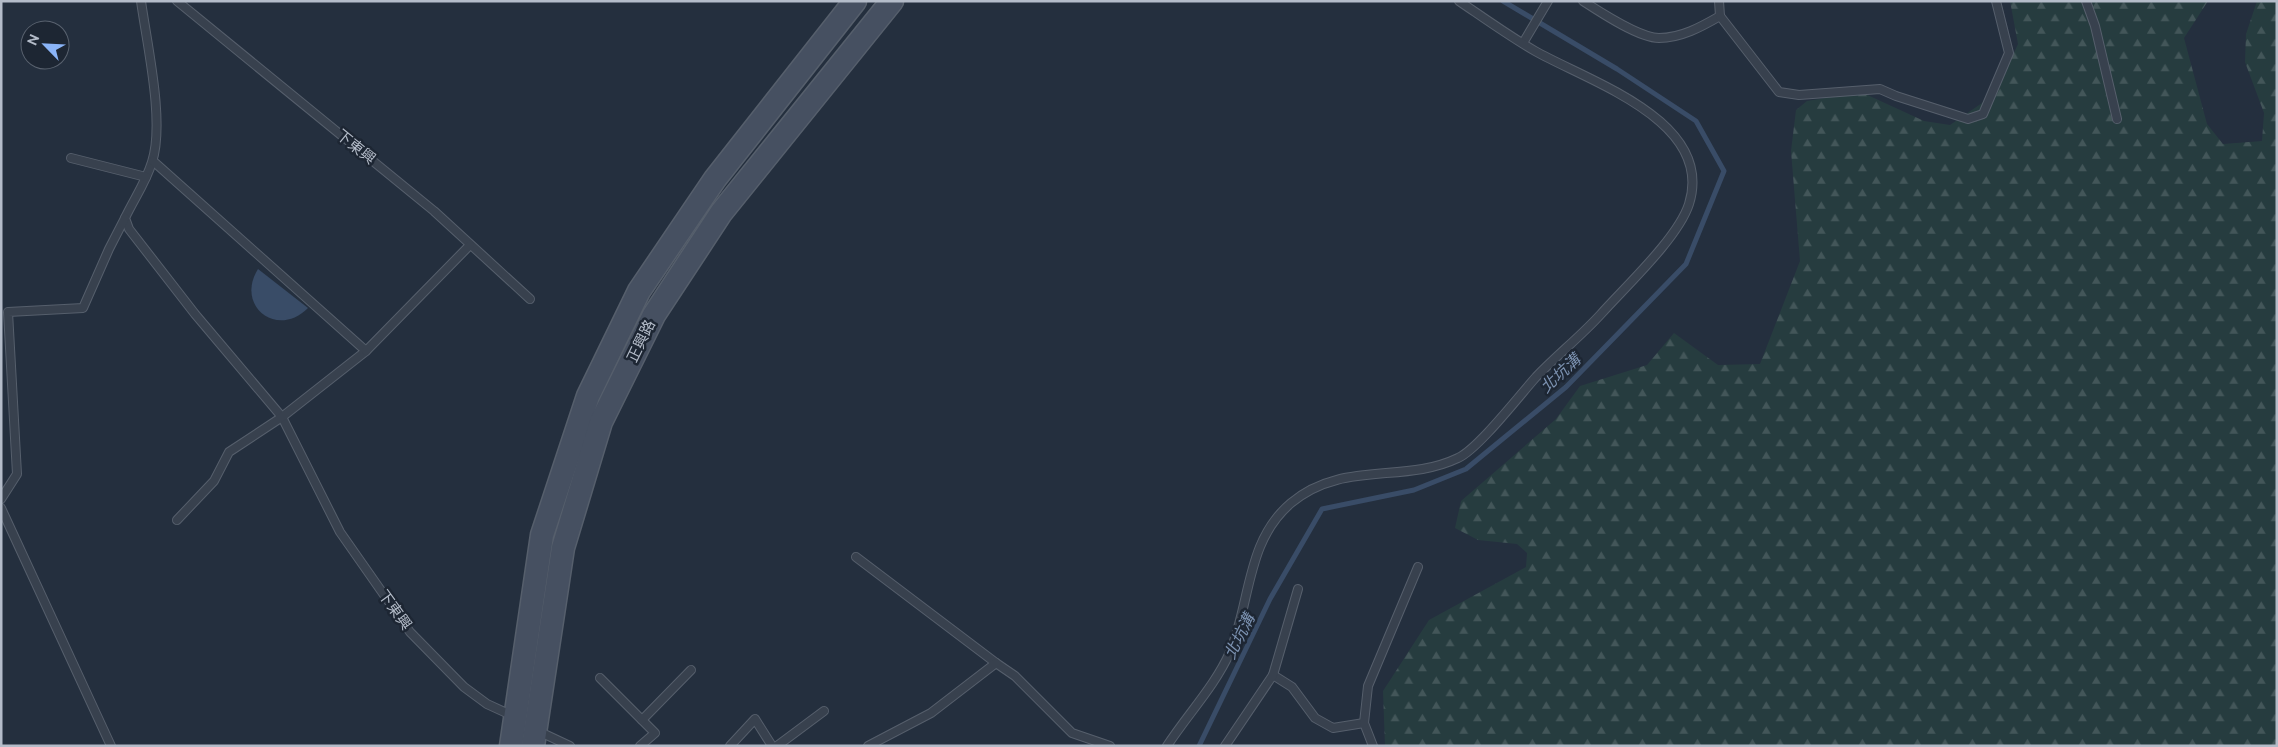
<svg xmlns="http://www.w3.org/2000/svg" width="2278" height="747" font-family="Ubuntu,'Noto Sans TC',sans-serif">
  <defs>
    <pattern id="forest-firs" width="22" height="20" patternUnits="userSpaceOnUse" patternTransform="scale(1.25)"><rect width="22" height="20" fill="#263c3f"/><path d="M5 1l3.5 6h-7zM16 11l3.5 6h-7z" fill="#435659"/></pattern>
  </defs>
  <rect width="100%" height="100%" fill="#242f3e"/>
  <polygon fill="url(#forest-firs)" points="2010,1 2208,1 2184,38 2207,124 2223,144 2262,141 2264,113 2245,62 2246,34 2257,1 2277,1 2277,746 1385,746 1383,691 1429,620 1526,567 1527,553 1517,544 1478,540 1455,528 1461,501 1556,419 1580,386 1647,365 1674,333 1718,365 1760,364 1800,261 1791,151 1796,110 1807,101 1861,92 1924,121 1950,125 1995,94 2018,44"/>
  <path fill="#394c67" d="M258,269L308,308C277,339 235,306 258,269Z"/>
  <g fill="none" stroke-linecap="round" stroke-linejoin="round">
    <polyline stroke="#394c67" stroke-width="5" points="1199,746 1270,599 1322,509 1414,490 1466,469 1566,387 1686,264 1724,171 1696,121 1617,69 1503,1"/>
    <defs>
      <g id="lane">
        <path d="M141,1C147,45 165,122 152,162C146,182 134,199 125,218L129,229L195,314L282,417L340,532L410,632L464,687L487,704L513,716"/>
        <polyline points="177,1 434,211 530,299"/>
        <path d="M1583,1C1600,12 1639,38 1659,38C1681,38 1701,27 1720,16"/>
        <polyline points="1719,1 1720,16 1779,92 1799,95 1880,89 1896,96 1968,119 1983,114 2009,53 1996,1"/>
        <polyline points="2086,1 2095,26 2117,119"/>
        <polyline points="1523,43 1548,1"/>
        <polyline points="71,158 146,177"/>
        <polyline points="153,161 366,351 282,417 229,452 214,481 177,520"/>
        <polyline points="366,351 470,245"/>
        <polyline points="1,499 17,474 8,312 83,308 109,249 125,218"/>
        <polyline points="1,508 111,746"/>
        <polyline points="856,557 996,663 1015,676 1072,733 1110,746"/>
        <polyline points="1273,675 1292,687 1315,718 1333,728 1364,723"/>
        <polyline points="600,678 655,733 640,746"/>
        <polyline points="642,720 691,670"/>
        <polyline points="538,731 570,746"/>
        <polyline points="730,746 755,719 772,746"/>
        <polyline points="777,746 824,711"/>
        <polyline points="868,746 931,713 996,663"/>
        <path d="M1167,746C1187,715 1215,686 1230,652C1251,601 1246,541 1291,503C1342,460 1404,484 1458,458C1478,449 1519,396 1536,377C1557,355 1581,336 1601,314C1626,286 1678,238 1689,204C1715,121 1590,82 1535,51C1509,36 1484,18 1459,1"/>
        <polyline points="1225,746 1273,675 1298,589"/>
        <polyline points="1373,746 1364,723 1368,686 1418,567"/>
      </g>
      <g id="secondary">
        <polyline points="511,746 542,535 588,396 639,291 715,179 855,1"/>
        <polyline points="533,746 563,548 601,422 654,315 721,213 892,1"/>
      </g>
    </defs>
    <use href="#lane" stroke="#565f6c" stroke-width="10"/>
    <use href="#secondary" stroke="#565f6c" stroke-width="25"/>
    <use href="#lane" stroke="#38414e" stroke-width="8"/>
    <use href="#secondary" stroke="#465061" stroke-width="22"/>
  </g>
  <g text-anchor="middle" stroke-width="5" stroke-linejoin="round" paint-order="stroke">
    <g font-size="15" fill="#b4bcc9" stroke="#1d2633">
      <text transform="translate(356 147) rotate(39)" y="5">下東興</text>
      <text transform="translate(641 341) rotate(-64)" y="5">正興路</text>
      <text transform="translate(395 610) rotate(54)" y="5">下東興</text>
    </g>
    <g font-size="16" font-style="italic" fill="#7c92b1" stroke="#1d2633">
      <text transform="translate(1560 373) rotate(-43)" y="6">北坑溝</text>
      <text transform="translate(1239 636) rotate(-64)" y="6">北坑溝</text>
    </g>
  </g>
  <rect width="2278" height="747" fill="none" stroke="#b4bcc9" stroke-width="5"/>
  <g transform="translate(45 45) rotate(294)"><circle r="24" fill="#1d2633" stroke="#59626f"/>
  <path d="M0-4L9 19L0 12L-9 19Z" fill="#8ab4f8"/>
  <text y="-8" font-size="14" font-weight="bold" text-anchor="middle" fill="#b4bcc9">N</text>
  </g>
</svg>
